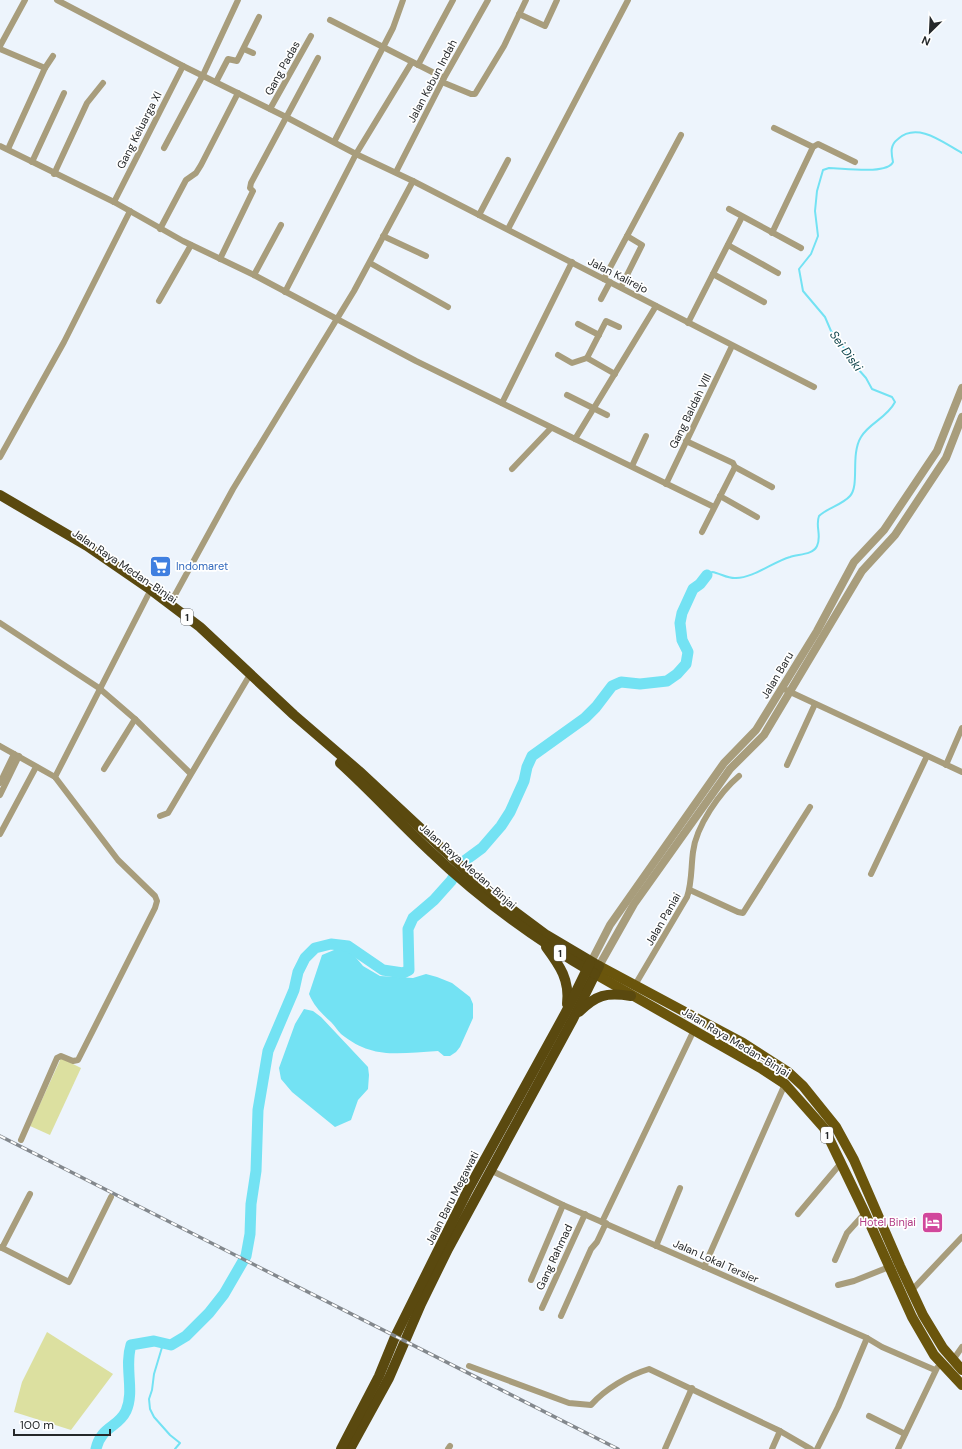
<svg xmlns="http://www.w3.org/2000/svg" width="962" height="1449" font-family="'DM Sans',sans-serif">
  <rect width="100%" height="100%" fill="#edf4fc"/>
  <g fill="#dce0a0">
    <polygon points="61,1058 81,1068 50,1135 30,1126"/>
    <polygon points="47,1332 113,1374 71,1430 14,1412 22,1382"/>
  </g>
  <g fill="#73e2f3">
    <path d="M344,949L352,953L363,966L380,976L413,978L426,974L437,977L452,983L470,997L473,1004V1018L460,1047L456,1052L450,1056H444L438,1051C400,1053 373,1060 341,1034C337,1030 335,1026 331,1022C321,1013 314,1006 309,994L322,955L334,950Z"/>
    <polygon points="304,1009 313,1011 321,1017 368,1067 369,1075 368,1089 358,1100 351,1120 335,1127 292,1092 281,1079 279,1068 295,1024"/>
  </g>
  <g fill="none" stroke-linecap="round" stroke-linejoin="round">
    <g stroke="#73e2f3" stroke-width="2">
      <path d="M707,575L712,572C720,573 728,579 736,578C753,578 773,562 790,557C798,554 813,555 817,546C822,536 815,526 819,516C827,508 842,505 850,496C860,485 850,455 861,437C869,423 887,418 895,402L892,397L872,389L866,378L851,361L840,341L831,331L825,317L803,291L799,269L811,254L818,236L815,211L817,191L823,170L829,168C843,168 887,175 893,162C891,152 890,145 898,139C918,121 945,144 962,153"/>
      <polyline points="163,1344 154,1374 152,1390 149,1399 150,1409 154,1417 170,1435 180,1443 175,1449"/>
    </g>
    <path stroke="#73e2f3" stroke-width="11" d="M96,1449C101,1426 118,1428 126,1411C135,1391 124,1367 131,1345L154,1341L171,1345L186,1336L209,1313L224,1294L246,1256L250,1234L251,1204L256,1171L258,1110L268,1051L294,990L298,972L305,958L315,948L331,944L348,946L383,970L403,973L409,970L408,929L413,918L434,900L451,881L463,862L482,848L501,826L510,812L524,781L527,767L532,756L585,718L596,707L612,686L621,682L640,684L667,681L677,674L686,664L688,652L682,640L680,623L682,613L693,589L700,584L707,575"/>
    <g stroke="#a89d7c" stroke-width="6">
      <polyline points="57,0 183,66 286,117 356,154 413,181 814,387"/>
      <polyline points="519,14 545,26 557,0"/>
      <polyline points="330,20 444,78"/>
      <polyline points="0,46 25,0"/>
      <polyline points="0,49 45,68"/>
      <polyline points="244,49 253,53"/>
      <polyline points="418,65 453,0"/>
      <polyline points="216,82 228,59 237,61 259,17"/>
      <polyline points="442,82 471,94 475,94 504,46 526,0"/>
      <polyline points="270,109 311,36"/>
      <polyline points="774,128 813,147"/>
      <polyline points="334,142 393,28 403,0"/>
      <polyline points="0,146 114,202 183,241 254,275 416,361 714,507"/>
      <polyline points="164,148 203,75 238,0"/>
      <polyline points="8,149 45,68 53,56"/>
      <polyline points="32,162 64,93"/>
      <polyline points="396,172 444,78 488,0"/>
      <polyline points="54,174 87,103 103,83"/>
      <polyline points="114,202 183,66"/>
      <polyline points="729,209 801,248"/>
      <polyline points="479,215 508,160"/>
      <polyline points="160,229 186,180 196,173 201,165 238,93"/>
      <polyline points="508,229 628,0"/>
      <polyline points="772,233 813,147 818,144 855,162"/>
      <polyline points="383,236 426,256"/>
      <polyline points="728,245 778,273"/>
      <polyline points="220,259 253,191 250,188 251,183 318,58"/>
      <polyline points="370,263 448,307"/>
      <polyline points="713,274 764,302"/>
      <polyline points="254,275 281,225"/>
      <polyline points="604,279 681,135"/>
      <polyline points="621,287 642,245 627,236"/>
      <polyline points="285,292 356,154 412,62"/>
      <polyline points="601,299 610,282"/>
      <polyline points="159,301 191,245"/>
      <polyline points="688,323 742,217"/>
      <polyline points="578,324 599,335"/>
      <polyline points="558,355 572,363 587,358 615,374"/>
      <polyline points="587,358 606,321 619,327"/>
      <polyline points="567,395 607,415"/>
      <polyline points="502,403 572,262"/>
      <polyline points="575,439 656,306"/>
      <polyline points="686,441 733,463 735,467 772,487"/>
      <polyline points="0,457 64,342 130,211"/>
      <polyline points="632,466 646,436"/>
      <polyline points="512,469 551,428"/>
      <polyline points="666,484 732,346"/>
      <polyline points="720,496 757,517"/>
      <polyline points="702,532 735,467"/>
      <polyline points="170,604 233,489 354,291 413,181"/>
      <polyline points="0,623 99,688 135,719 190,773"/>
      <polyline points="786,690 962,772"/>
      <polyline points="0,746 55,777 118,860 155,896 157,901 155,908 78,1060 73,1061 61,1056 57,1058 21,1140"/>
      <polyline points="787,765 815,704"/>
      <polyline points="946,765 962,728"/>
      <polyline points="104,769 135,719"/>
      <polyline points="55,777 148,595"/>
      <polyline points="0,783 14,754"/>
      <polyline points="0,795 19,756"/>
      <polyline points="160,816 168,813 248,678"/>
      <polyline points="0,834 36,767"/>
      <polyline points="871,874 927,756"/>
      <polyline points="690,890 738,912 743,913 810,807"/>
      <path d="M635,985L687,897C692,883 691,867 693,852C696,826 720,792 739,776"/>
      <polyline points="490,1170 563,1205 867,1338 882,1347 935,1370"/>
      <polyline points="798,1214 841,1163"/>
      <polyline points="602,1222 694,1030"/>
      <polyline points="656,1246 680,1188"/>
      <polyline points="0,1247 69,1282 111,1197"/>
      <polyline points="2,1248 30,1194"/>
      <polyline points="835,1260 847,1233 865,1213"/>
      <polyline points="704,1267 785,1084"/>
      <polyline points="531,1280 563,1205"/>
      <polyline points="838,1285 854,1281 889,1267"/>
      <polyline points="912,1290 962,1237"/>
      <polyline points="542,1308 585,1214"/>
      <polyline points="561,1316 591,1249 597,1242 606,1223"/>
      <polyline points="953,1360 962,1347"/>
      <path d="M469,1366L569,1403L591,1405C605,1389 629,1375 649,1369L780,1431L811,1449"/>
      <polyline points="869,1416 905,1434"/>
      <polyline points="448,1449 450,1446"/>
      <polyline points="665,1449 692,1388"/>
      <polyline points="772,1449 780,1431"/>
      <polyline points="817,1449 838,1407 867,1338"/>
      <polyline points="898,1449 937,1368"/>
    </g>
    <g stroke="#a89d7c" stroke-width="8">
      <polyline points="591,962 610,925 724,763 756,730 817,631 854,562 884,530 937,451 962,388"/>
      <polyline points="599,966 634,904 718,786 730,769 764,735 862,571 895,535 946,458 962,417"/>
    </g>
    <g stroke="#6a550c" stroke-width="10">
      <polyline points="599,966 743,1043 788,1072 803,1086 836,1127 854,1160 900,1266 923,1315 943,1348 962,1370"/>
      <polyline points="595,974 762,1069 785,1084 824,1128 865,1213 912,1317 934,1355 962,1385"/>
    </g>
    <g stroke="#5a490f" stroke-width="10">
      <polyline points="0,495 87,546 151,590 200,627 294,715 359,771 490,893 545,934 599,966 573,1019 448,1249 421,1304 389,1378 350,1449"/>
      <path d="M340,763C371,791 399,822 430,851C480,899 535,939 595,974"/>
      <path d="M546,947C560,966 570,980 567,1004"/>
      <path d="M579,1012C596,995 606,992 631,996"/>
      <polyline points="341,1449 379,1376 395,1337 468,1190 566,1012 590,963"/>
    </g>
    <defs>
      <polyline id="rail" points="0,1136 618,1449"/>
    </defs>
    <use href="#rail" stroke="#83888d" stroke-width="3.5"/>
    <use href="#rail" stroke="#fff" stroke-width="2" stroke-dasharray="6" stroke-linecap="butt"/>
  </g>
  <defs>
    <symbol id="supermarket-square" viewBox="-11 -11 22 22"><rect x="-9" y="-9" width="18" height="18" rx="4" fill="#3f7fe0" stroke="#fff"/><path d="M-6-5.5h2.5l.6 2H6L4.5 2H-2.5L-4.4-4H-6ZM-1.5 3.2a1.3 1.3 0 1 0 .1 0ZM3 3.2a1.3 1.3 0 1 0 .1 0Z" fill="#fff"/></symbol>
    <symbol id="hotel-square" viewBox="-11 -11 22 22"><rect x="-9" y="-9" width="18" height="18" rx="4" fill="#d1479c" stroke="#fff"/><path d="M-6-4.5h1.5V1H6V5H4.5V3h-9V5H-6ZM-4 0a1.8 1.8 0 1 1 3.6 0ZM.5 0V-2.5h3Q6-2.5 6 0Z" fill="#fff"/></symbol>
  </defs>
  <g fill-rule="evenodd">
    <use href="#supermarket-square" x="148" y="554" width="25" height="25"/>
    <use href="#hotel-square" x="920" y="1210" width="25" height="25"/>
  </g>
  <g text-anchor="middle" stroke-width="3.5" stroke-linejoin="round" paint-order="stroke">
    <g fill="#fff" stroke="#66686a" stroke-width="1">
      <rect x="181" y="609" width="12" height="16" rx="3"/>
      <rect x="554" y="945" width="12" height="16" rx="3"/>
      <rect x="821" y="1127" width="12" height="16" rx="3"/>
    </g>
    <g font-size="10" font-weight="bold" fill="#25282a">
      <text x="187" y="621">1</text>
      <text x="560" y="957">1</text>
      <text x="827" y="1139">1</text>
    </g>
    <g font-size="11" fill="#25282a" stroke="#fff">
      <text transform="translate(282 68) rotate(-61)" y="4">Gang Padas</text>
      <text transform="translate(432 81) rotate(-62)" y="4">Jalan Kebun Indah</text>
      <text transform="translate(139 130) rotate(-63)" y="4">Gang Keluarga XI</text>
      <text transform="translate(618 275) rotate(27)" y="4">Jalan Kalirejo</text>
      <text transform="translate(690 411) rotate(-64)" y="4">Gang Baldah VIII</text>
      <text transform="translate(125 566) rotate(34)" y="4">Jalan Raya Medan-Binjai</text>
      <text transform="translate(777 675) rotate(-59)" y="4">Jalan Baru</text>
      <text transform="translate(468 866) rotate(41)" y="4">Jalan Raya Medan-Binjai</text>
      <text transform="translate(663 919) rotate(-60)" y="4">Jalan Paniai</text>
      <text transform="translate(736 1042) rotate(31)" y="4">Jalan Raya Medan-Binjai</text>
      <text transform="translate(452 1198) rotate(-63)" y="4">Jalan Baru Megawati</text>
      <text transform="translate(554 1257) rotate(-65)" y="4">Gang Rahmad</text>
      <text transform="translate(716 1261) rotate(24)" y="4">Jalan Lokal Tersier</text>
    </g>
    <g font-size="11" fill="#366cbe" stroke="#fff" text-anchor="start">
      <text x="176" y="570">Indomaret</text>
    </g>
    <g font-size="11" fill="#b23c85" stroke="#fff" text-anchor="end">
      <text x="916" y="1226">Hotel Binjai</text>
    </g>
    <g font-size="12" font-style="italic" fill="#083e45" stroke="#fff">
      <text transform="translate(846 351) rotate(54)" y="4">Sei Diski</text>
    </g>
  </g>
  <g transform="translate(930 32) rotate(204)" stroke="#ffffff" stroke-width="3" paint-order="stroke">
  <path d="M0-3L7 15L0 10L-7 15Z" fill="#25282a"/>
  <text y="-6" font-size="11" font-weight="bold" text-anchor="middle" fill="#25282a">N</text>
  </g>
  <path d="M14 1429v6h96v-6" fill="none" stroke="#25282a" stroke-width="2"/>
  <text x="20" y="1429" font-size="12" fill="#25282a" stroke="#ffffff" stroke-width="3" paint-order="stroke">100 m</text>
</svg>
